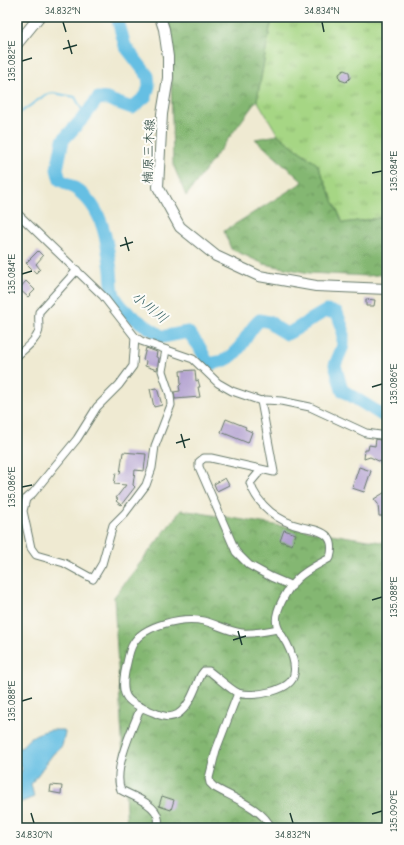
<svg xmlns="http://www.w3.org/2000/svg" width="404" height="845" font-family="'Comic Neue','Klee One',sans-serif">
  <defs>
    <pattern id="grass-tufts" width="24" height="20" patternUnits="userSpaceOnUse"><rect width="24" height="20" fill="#a6d684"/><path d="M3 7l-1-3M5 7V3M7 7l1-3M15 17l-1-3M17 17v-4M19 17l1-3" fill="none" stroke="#87af6d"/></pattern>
    <pattern id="forest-crowns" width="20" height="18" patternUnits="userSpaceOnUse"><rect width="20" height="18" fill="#84b772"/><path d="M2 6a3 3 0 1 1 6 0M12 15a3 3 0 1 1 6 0" fill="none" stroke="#6b965e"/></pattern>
  </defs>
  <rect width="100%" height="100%" fill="#fdfcf7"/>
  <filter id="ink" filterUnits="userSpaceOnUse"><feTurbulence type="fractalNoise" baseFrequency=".025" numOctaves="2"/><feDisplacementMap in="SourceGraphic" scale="8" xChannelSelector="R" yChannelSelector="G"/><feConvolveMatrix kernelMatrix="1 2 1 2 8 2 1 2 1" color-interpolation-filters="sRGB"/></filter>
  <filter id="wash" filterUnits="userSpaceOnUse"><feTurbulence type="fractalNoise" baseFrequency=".012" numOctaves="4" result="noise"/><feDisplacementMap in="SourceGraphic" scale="16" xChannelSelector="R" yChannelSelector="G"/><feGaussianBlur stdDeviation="0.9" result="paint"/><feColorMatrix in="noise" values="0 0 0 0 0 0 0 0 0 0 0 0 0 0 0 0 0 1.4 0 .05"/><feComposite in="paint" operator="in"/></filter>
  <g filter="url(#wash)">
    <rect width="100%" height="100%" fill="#efead2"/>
    <polygon fill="url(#grass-tufts)" stroke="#628a5c" points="272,17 387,17 387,217 343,223 317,164 278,135 257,100"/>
    <g fill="url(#forest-crowns)" stroke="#527a53">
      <polygon points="167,17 272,17 257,100 186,196 173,164 170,31"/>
      <polygon points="278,135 317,164 343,223 387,217 387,274 367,276 309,273 264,264 231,249 224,231 303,182 255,139"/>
      <polygon points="181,510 387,543 387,828 127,828 114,597"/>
    </g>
    <path fill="#66bfe3" stroke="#427e8c" d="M49,730H64L65,733L62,746L53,754L31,784L34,797L17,804V776L22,770L17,759V747L21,748C30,736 35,734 49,730Z"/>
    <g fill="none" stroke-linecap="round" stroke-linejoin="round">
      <polyline stroke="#66bfe3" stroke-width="2" points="17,115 45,95 53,93 75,97 85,116"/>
      <path stroke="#66bfe3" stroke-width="13" d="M117,17L125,46L148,76L149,86L146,96L132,108L107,99L98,98L85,116L63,140L57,169L60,180C101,198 105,229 111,270C112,278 111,290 115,297C125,315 146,325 162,337L188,332L199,346L208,364C215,363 223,362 229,358C243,349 247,330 260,320L270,322L277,328L287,334C301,327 312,318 326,311L337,313L343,329V346L335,365L342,390L387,418"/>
    </g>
    <g id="blocks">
      <g fill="#b4a3d1">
        <polygon points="344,70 349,72 350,78 346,82 340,80 339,74"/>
        <polygon points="38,251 43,256 36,264 40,269 36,273 26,263"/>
        <polygon points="26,281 35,290 28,297 19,289"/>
        <polygon points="366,299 375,300 374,306 366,306"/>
        <polygon points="146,348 157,352 156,357 159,358 157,370 145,366 146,361 143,360"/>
        <polygon points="195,370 196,381 198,380 200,387 198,387 200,397 175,399 174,392 180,391 179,386 181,384 180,371"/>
        <polygon points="157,388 162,405 154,407 150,389"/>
        <polygon points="226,419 246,427 245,429 252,432 248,443 221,432"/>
        <polygon points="376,439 383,441 383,447 385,447 383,463 370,457 364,459 365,450 368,450 369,445 375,446"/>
        <polygon points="123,452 146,454 144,471 135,470 133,485 135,487 121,505 116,501 118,499 116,498 126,485 114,484 116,473 120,474"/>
        <polygon points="359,467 371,471 364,492 352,488"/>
        <polygon points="225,478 229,485 217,491 214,484"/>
        <polygon points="387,491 387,516 379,516 378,504 374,499"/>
        <polygon points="284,530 296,534 292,545 280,541"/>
        <polygon points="51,785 62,786 61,794 50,792"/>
        <polygon points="162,796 174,800 171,810 159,806"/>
      </g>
    </g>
  </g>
  <g filter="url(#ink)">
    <use href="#blocks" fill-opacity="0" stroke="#687a6b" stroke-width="1"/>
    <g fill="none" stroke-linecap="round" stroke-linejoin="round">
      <defs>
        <g id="street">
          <polyline points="17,213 103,296 135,337 141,341 193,359 218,383 232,391 261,401 266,400 281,401 310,407 366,433 387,436"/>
          <polyline points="135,337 133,366 119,385 97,407 77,439 54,467 33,493 26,499 23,511 31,548 36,555 64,563 93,579 102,564 113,525 125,513 146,485 152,468 155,446 171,405 170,395 162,371 166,350"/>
          <path d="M17,356C24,349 39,339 39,328C39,322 38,318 39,312L77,270"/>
          <polyline points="261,401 274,472 211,458 204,458 199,462 199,467 236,552 249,565 271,577 292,586"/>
          <path d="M261,470L250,483C258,506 279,522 302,527C310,529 322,530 328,537C333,543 332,551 330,558C319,564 306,570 297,579C288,588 273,612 277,625C279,632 284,638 287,644C291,652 296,665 294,674C292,691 252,698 238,693C231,690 216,676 209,671H204L201,675C195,688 190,706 178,714C170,719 162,716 155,713C127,702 119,699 126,667C128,660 129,650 133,644C143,625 184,616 204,621C216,624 230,632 242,633C254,634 267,631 278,629"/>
          <path d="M238,693L216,750L209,778L210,783L214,787C231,797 264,809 271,828"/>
          <path d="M141,707C133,727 112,770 121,790C132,796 156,804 158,818C159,821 158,825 157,828"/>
        </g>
        <g id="secondary">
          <polyline points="160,17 164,29 168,57 168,78 162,114 158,187 180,227 216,256 259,276 316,286 387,289"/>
          <polyline points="17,44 39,17"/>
        </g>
      </defs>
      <use href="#street" stroke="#687a6b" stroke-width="9"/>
      <use href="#secondary" stroke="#687a6b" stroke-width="12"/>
      <use href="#street" stroke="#fff" stroke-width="7"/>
      <use href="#secondary" stroke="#fff" stroke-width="10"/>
    </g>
  </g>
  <path fill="none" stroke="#1f3d34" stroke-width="1.5" d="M63,22L66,32M322,22L324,32M68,40L72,54M63,49L77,45M22,61L32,58M372,173L382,171M125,237L129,251M120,246L133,242M22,274L32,271M372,387L382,384M181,434L185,448M176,443L190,439M22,487L32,485M372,600L382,597M238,631L242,645M233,640L246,636M22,701L32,698M31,813L34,823M290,813L293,823M372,814L382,811"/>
  <g text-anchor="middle" stroke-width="4" stroke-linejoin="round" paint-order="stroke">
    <g font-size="13" fill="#1f3d34" stroke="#fdfcf7">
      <text transform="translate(148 151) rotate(-88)" y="5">楠原三木線</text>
    </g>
    <g font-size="14" font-style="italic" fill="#315e60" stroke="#fdfcf7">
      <text transform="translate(150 307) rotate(39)" y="5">小川川</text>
    </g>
  </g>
  <rect width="404" height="845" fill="none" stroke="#fdfcf7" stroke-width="44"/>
  <rect x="22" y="22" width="360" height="801" fill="none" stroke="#1f3d34" stroke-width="1.5"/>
  <g font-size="10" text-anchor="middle" fill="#1f3d34">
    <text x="63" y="14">34.832°N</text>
    <text x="322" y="14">34.834°N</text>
    <text transform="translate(11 61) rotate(-90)" y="4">135.082°E</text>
    <text transform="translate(393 171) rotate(-90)" y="4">135.084°E</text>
    <text transform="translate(11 274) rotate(-90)" y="4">135.084°E</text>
    <text transform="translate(393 384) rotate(-90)" y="4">135.086°E</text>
    <text transform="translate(11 487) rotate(-90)" y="4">135.086°E</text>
    <text transform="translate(393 597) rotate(-90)" y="4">135.088°E</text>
    <text transform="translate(11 701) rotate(-90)" y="4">135.088°E</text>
    <text transform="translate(393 811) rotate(-90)" y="4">135.090°E</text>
    <text x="34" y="838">34.830°N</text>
    <text x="293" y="838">34.832°N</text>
  </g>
</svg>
